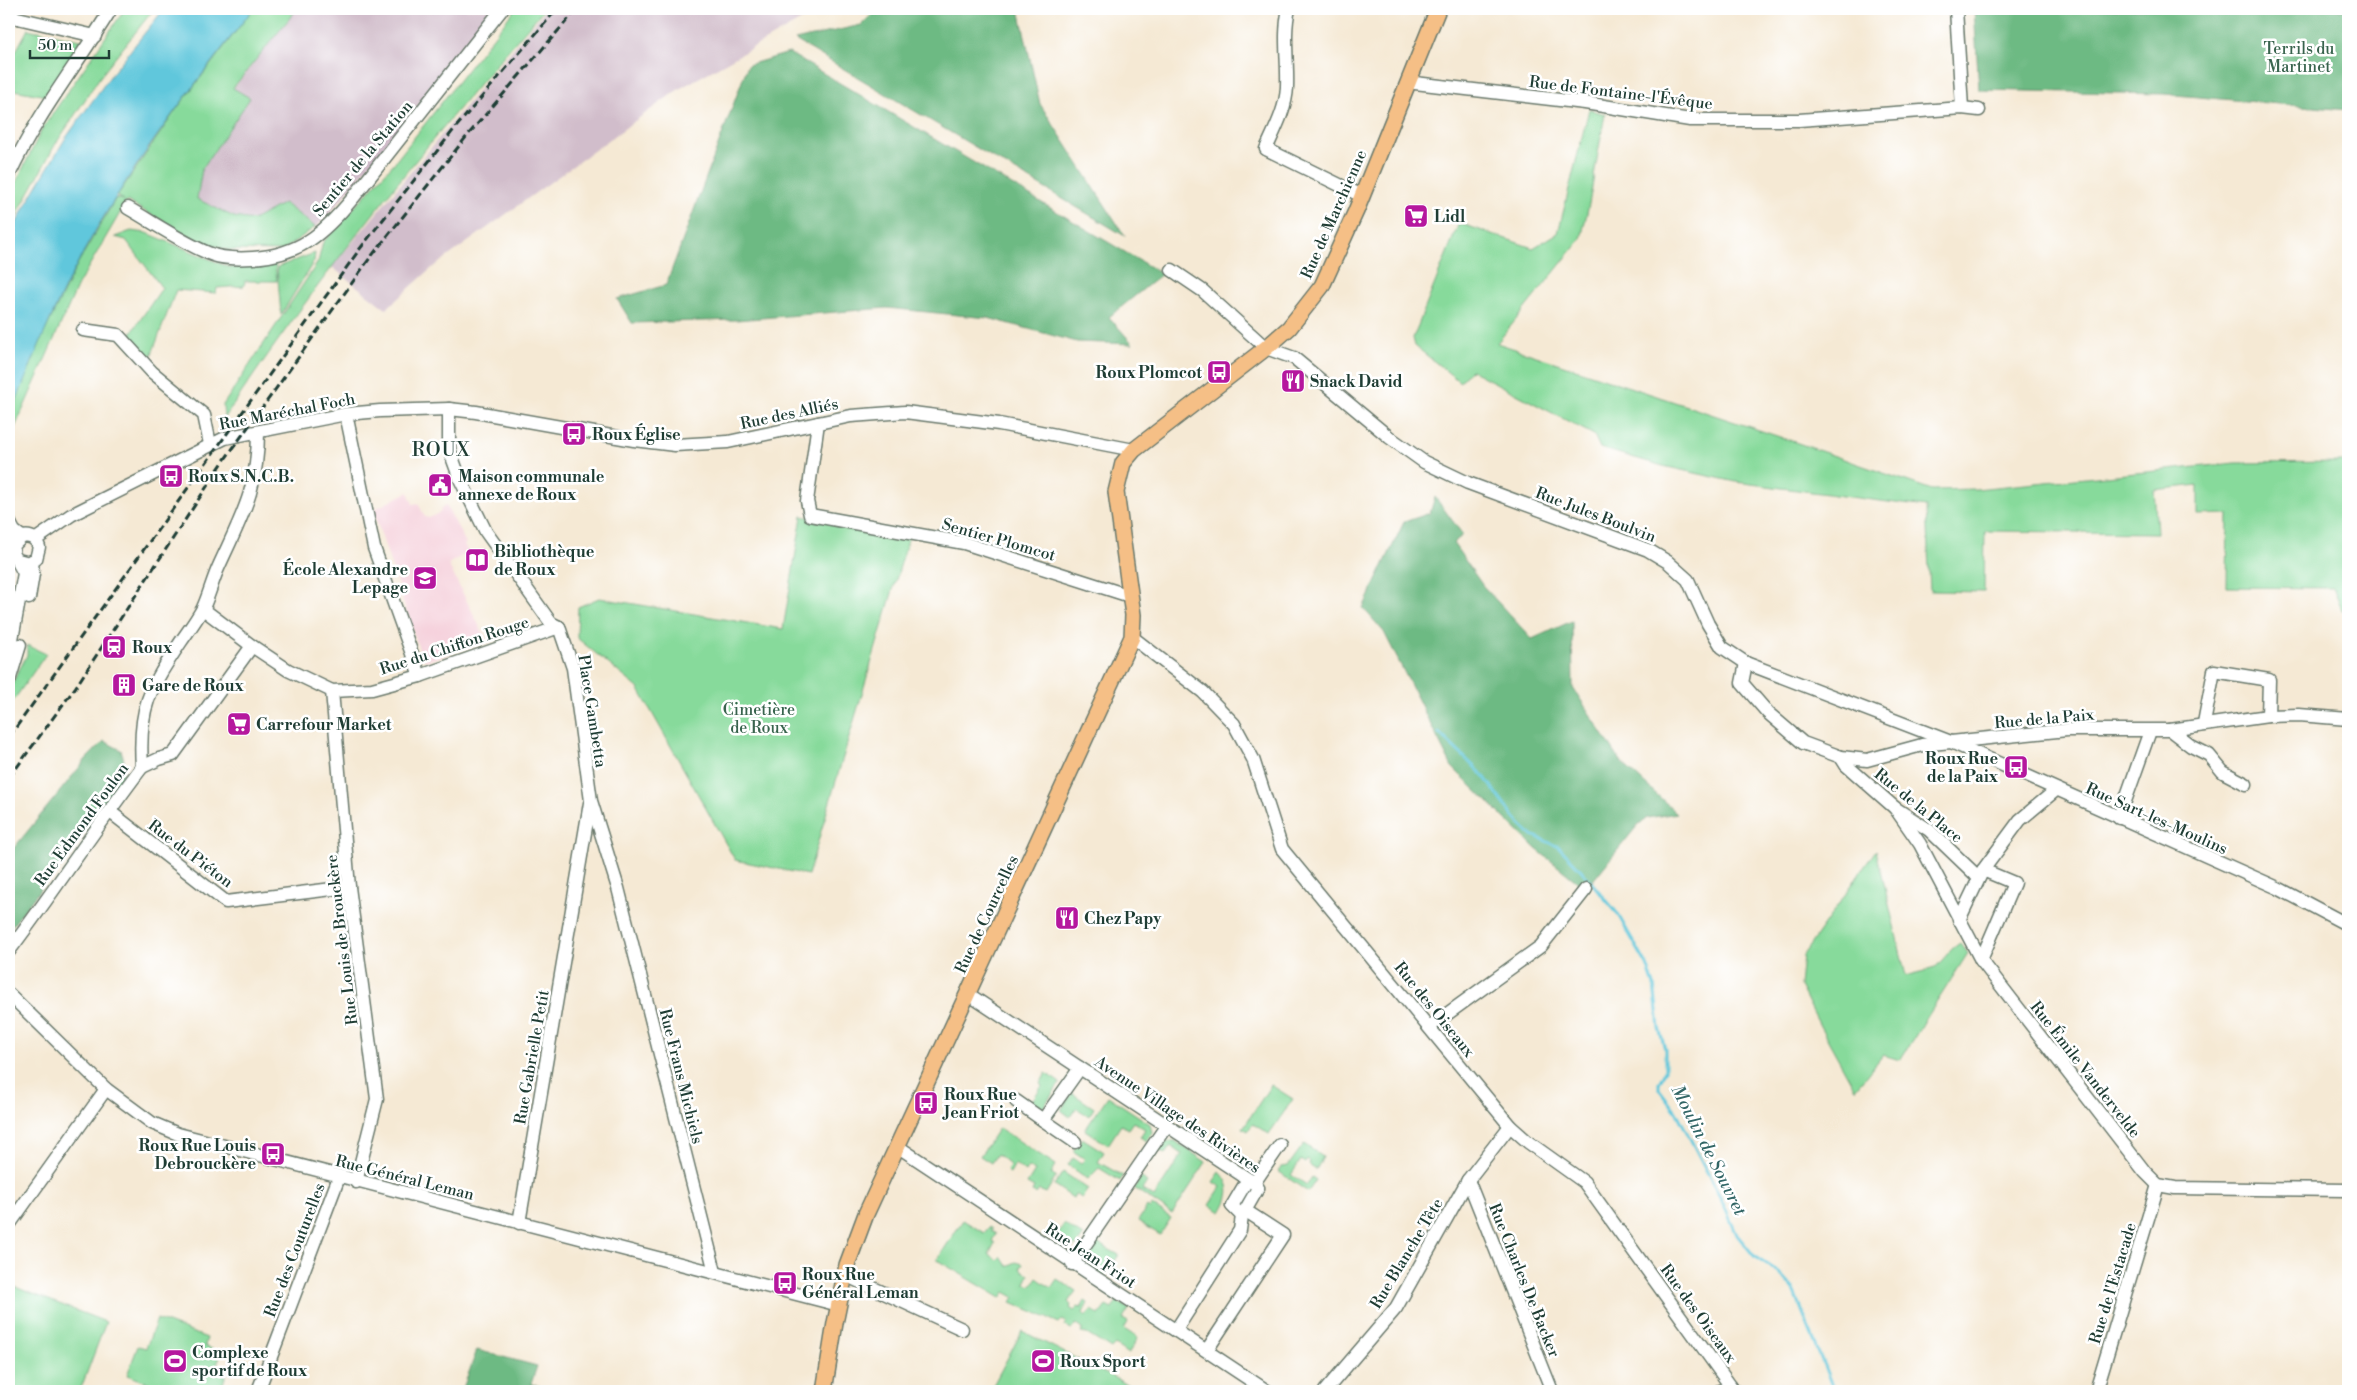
<svg xmlns="http://www.w3.org/2000/svg" width="2357" height="1400" font-family="'Libre Bodoni',serif">
  <rect width="100%" height="100%" fill="#fff"/>
  <filter id="ink" filterUnits="userSpaceOnUse"><feTurbulence type="fractalNoise" baseFrequency=".02" numOctaves="2"/><feDisplacementMap in="SourceGraphic" scale="10" xChannelSelector="R" yChannelSelector="G"/><feConvolveMatrix kernelMatrix="1 2 1 2 8 2 1 2 1" color-interpolation-filters="sRGB"/></filter>
  <filter id="wash" filterUnits="userSpaceOnUse"><feTurbulence type="fractalNoise" baseFrequency=".0096" numOctaves="4" result="noise"/><feDisplacementMap in="SourceGraphic" scale="20" xChannelSelector="R" yChannelSelector="G"/><feGaussianBlur stdDeviation="1.12" result="paint"/><feColorMatrix in="noise" values="0 0 0 0 0 0 0 0 0 0 0 0 0 0 0 0 0 1.4 0 .05"/><feComposite in="paint" operator="in"/></filter>
  <g filter="url(#wash)">
    <rect width="100%" height="100%" fill="#f5e9d4"/>
    <polygon fill="#f5cfda" points="408,492 413,504 418,503 425,517 429,518 441,512 440,509 446,505 466,543 464,545 468,552 448,564 487,641 427,661 422,658 373,510"/>
    <g fill="#d1bdcb">
      <polygon points="297,9 495,9 391,139 324,220 315,227 284,204 253,220 234,217 196,199 202,169 250,98 233,89"/>
      <polygon points="546,9 821,9 679,89 432,268 386,309 332,267"/>
    </g>
    <g fill="#87da9b" stroke="#538c68">
      <polygon points="125,9 154,9 100,77 55,145 9,229 9,197 42,129"/>
      <polygon points="253,9 297,9 233,88 250,98 202,169 197,199 234,217 253,220 284,203 315,227 282,251 228,250 193,239 127,201 78,285 9,441 9,418 44,333 78,263 116,198 124,200 117,196 176,110"/>
      <path d="M515,9H544C430,140 320,274 224,419L223,405L318,262L323,242L395,162Z"/>
      <polygon points="28,29 85,41 46,96 9,89 9,64"/>
      <polygon points="1589,109 1605,114 1589,204 1581,239 1497,343 1792,441 1932,490 1976,489 2236,463 2348,462 2348,610 2342,610 2333,588 2227,587 2228,514 2198,515 2198,485 2154,490 2157,533 1985,531 1984,592 1930,591 1926,507 1736,482 1663,466 1600,448 1594,435 1471,370 1460,382 1415,346 1413,338 1459,223 1533,248 1558,233"/>
      <polygon points="131,231 147,233 231,268 275,264 277,281 245,281 244,286 217,288 216,293 176,290 150,359 127,339 162,288 126,240 115,237"/>
      <polygon points="315,253 314,261 281,315 277,267"/>
      <polygon points="802,516 909,536 808,875 735,860 638,688 577,638 578,607 599,598 783,629"/>
      <polygon points="27,645 46,654 9,707 9,689 27,655"/>
      <polygon points="1876,850 1906,976 1935,968 1952,949 1960,943 1968,953 1900,1060 1883,1055 1855,1089 1820,1026 1800,986 1803,955"/>
      <polygon points="1046,1073 1060,1083 1040,1112 1029,1105 1042,1086 1040,1084"/>
      <polygon points="1271,1085 1293,1099 1269,1134 1253,1124 1248,1131 1243,1128"/>
      <polygon points="1072,1093 1094,1108 1089,1116 1076,1108 1070,1117 1061,1110"/>
      <polygon points="1108,1096 1150,1124 1152,1133 1147,1141 1140,1137 1145,1129 1133,1122 1128,1129 1121,1125 1108,1145 1085,1130"/>
      <polygon points="999,1128 1056,1165 1051,1174 1056,1177 1046,1193 1039,1190 1036,1194 1032,1192 1034,1188 1027,1184 1035,1171 1028,1167 1025,1172 1015,1164 1010,1173 1007,1171 1010,1165 997,1154 991,1163 980,1156"/>
      <polygon points="1082,1138 1104,1152 1098,1162 1123,1176 1120,1181 1099,1168 1088,1179 1068,1165 1073,1158 1081,1163 1085,1159 1073,1151"/>
      <polygon points="1170,1141 1175,1141 1206,1162 1172,1214 1134,1188 1141,1177 1147,1182 1142,1190 1154,1197 1182,1154 1171,1146 1165,1154 1159,1150 1163,1144"/>
      <polygon points="1304,1144 1323,1157 1316,1170 1309,1165 1310,1162 1307,1160 1305,1163 1301,1160 1291,1175 1307,1185 1312,1177 1316,1180 1308,1192 1278,1171 1282,1167 1288,1166"/>
      <polygon points="1063,1172 1088,1189 1082,1198 1075,1194 1073,1198 1054,1185"/>
      <path d="M1220,1172C1233,1186 1230,1197 1221,1212L1209,1205L1221,1187L1213,1182Z"/>
      <polygon points="1152,1205 1171,1218 1160,1235 1138,1221 1147,1207 1150,1209"/>
      <polygon points="963,1220 984,1233 989,1227 992,1229 991,1231 996,1234 992,1241 995,1243 989,1254 998,1260 1001,1257 1007,1266 1016,1262 1023,1264 1020,1269 1029,1275 1025,1283 1031,1286 1037,1278 1051,1288 1057,1279 1076,1291 1068,1302 1071,1305 1070,1308 1074,1311 1078,1307 1081,1308 1085,1301 1088,1303 1083,1313 1086,1316 1091,1310 1099,1315 1106,1306 1112,1309 1117,1301 1129,1309 1123,1319 1128,1322 1124,1329 1138,1338 1128,1354 1115,1345 1111,1349 1087,1334 1081,1333 1083,1329 1076,1324 1072,1329 1064,1326 1066,1322 1062,1320 1059,1323 1011,1302 1014,1297 1005,1292 1001,1298 937,1260"/>
      <polygon points="1064,1224 1083,1236 1076,1246 1066,1247 1054,1239"/>
      <polygon points="1097,1243 1119,1255 1104,1276 1092,1267 1089,1256"/>
      <polygon points="15,1287 106,1322 80,1391 9,1391 9,1304"/>
      <polygon points="157,1319 207,1338 205,1346 221,1353 215,1370 226,1374 222,1387 231,1391 172,1391 127,1375 138,1346 146,1348"/>
      <polygon points="1022,1331 1140,1391 990,1391"/>
    </g>
    <g fill="#6dba83" stroke="#467c5c">
      <polygon points="878,9 1019,9 1040,104 1125,236 795,40 861,25"/>
      <polygon points="1974,9 2348,9 2348,110 2164,94 1979,90"/>
      <polygon points="789,53 1162,274 1109,317 1133,344 1077,342 988,318 887,308 736,320 632,323 617,299 666,285 748,65"/>
      <polygon points="1435,497 1463,535 1453,543 1483,586 1532,639 1572,621 1573,688 1621,762 1677,813 1647,818 1638,825 1586,889 1535,848 1452,767 1384,632 1363,608 1404,522 1430,513"/>
      <path d="M104,741L121,750C127,766 124,775 117,790L9,930V854L87,758Z"/>
      <polygon points="477,1350 537,1366 531,1384 543,1387 542,1391 462,1391"/>
    </g>
    <path fill="#60c7dc" stroke="#408288" d="M164,9H253C190,89 126,172 78,262C51,312 31,366 9,418V238L24,208L65,139L114,71Z"/>
    <g fill="none" stroke-linecap="round" stroke-linejoin="round">
      <polyline stroke="#60c7dc" stroke-width="3" points="1439,733 1483,775 1513,816 1528,833 1559,847 1581,870 1617,913 1647,965 1654,985 1659,1028 1665,1049 1665,1071 1659,1083 1659,1089 1676,1111 1721,1199 1737,1235 1755,1257 1779,1273 1793,1288 1834,1391"/>
    </g>
  </g>
  <g filter="url(#ink)">
    <g fill="none" stroke-linecap="round" stroke-linejoin="round">
      <defs>
        <g id="minor">
          <path d="M1289,9C1283,34 1288,61 1287,87C1286,109 1275,129 1266,149L1362,196"/>
          <polyline points="1956,9 1962,108"/>
          <polyline points="9,16 95,36"/>
          <polyline points="1409,80 1415,83 1585,103 1690,120 1799,120 1962,108 1979,110"/>
          <path d="M9,175C37,114 77,65 111,9"/>
          <path d="M128,208C154,223 180,241 208,253C222,259 237,259 253,258C300,255 324,233 353,198L502,9"/>
          <polyline points="1172,270 1203,291 1266,348 1294,358 1389,437 1424,462 1468,483 1648,550 1668,562 1688,580 1708,624 1722,647 1746,663 1951,742 2278,888 2348,925"/>
          <polyline points="83,330 118,335 152,372 204,415 210,444"/>
          <polyline points="449,409 449,449 460,479 486,532 551,623 559,627"/>
          <polyline points="346,414 374,548 420,676"/>
          <polyline points="818,423 807,501 810,515 964,543 1130,596"/>
          <polyline points="9,521 14,531 22,537"/>
          <polyline points="35,540 71,515 225,438 346,414 380,411 449,409 476,412 634,440 675,445 728,442 851,416 905,412 999,424 1134,450"/>
          <polyline points="29,598 33,574 32,561"/>
          <polyline points="203,609 252,646 288,670 332,691 372,689 420,676 559,627"/>
          <polyline points="559,627 573,668 591,801 618,888 715,1272"/>
          <polyline points="1132,637 1203,692 1234,724 1253,759 1282,849 1510,1126 1528,1142 1584,1182 1734,1391"/>
          <path d="M9,656L24,573L13,553L14,545L22,537C31,535 36,539 39,547L36,559L29,563L18,560"/>
          <polyline points="1746,663 1742,683 1768,713 1803,743 1841,757 1867,760 1922,745 2067,730 2170,730 2268,716 2299,715 2348,719"/>
          <polyline points="9,681 20,645"/>
          <polyline points="332,691 349,887 377,1099 356,1182"/>
          <polyline points="2204,723 2214,671 2269,680 2268,716"/>
          <polyline points="2170,730 2191,746 2209,755 2223,772 2246,784"/>
          <polyline points="1841,757 1846,765 1895,808 1929,830 1978,877"/>
          <polyline points="142,767 159,759 173,755 252,646"/>
          <polyline points="1895,808 1920,844 1981,960 2145,1172 2158,1185 2175,1188 2348,1190"/>
          <polyline points="109,811 226,902 349,887"/>
          <polyline points="2119,818 2150,731"/>
          <polyline points="1959,920 1983,870 2020,820 2056,790"/>
          <path d="M9,951C55,890 96,827 142,767C138,706 149,690 182,640C189,630 197,619 203,608C209,595 213,579 219,566C242,515 258,490 258,432"/>
          <polyline points="1981,960 2014,883 1983,870"/>
          <polyline points="9,994 106,1089 152,1123 178,1134 839,1305"/>
          <polyline points="968,994 1254,1183 1258,1188 1242,1216 1240,1230 1176,1330"/>
          <polyline points="1429,1027 1541,946 1586,889"/>
          <polyline points="1016,1101 1043,1120 1080,1068"/>
          <polyline points="1043,1120 1075,1142"/>
          <polyline points="897,1146 1267,1391"/>
          <polyline points="1468,1180 1552,1391"/>
          <polyline points="1254,1183 1280,1145"/>
          <polyline points="1242,1216 1232,1206 1248,1179"/>
          <polyline points="519,1223 590,803"/>
          <polyline points="9,1225 106,1089"/>
          <polyline points="1072,1264 1167,1125"/>
          <polyline points="845,1275 962,1329"/>
          <polyline points="1207,1350 1283,1235 1246,1211"/>
          <polyline points="258,1391 339,1177"/>
          <polyline points="1325,1391 1396,1308 1468,1180 1510,1126"/>
          <polyline points="1719,1391 1731,1387"/>
          <polyline points="2096,1391 2158,1185"/>
        </g>
        <polyline id="major" points="824,1391 835,1323 847,1265 866,1214 1132,637 1133,615 1116,492 1123,463 1134,450 1266,348 1289,328 1322,286 1356,211 1438,9"/>
      </defs>
      <use href="#minor" stroke="#6a796c" stroke-width="15"/>
      <use href="#major" stroke="#6a796c" stroke-width="18"/>
      <use href="#minor" stroke="#fff" stroke-width="12"/>
      <use href="#major" stroke="#f5bf86" stroke-width="15"/>
      <g stroke="#1f3d34" stroke-width="3" stroke-dasharray="8 4" stroke-linecap="butt">
        <polyline points="9,737 359,250 456,127 557,9"/>
        <polyline points="9,778 75,688 223,462 370,258 467,136 577,9"/>
      </g>
    </g>
  </g>
  <defs>
    <symbol id="supermarket-square" viewBox="-11 -11 22 22"><rect x="-9" y="-9" width="18" height="18" rx="4" fill="#b5179e" stroke="#fff"/><path d="M-6-5.5h2.5l.6 2H6L4.5 2H-2.5L-4.4-4H-6ZM-1.5 3.2a1.3 1.3 0 1 0 .1 0ZM3 3.2a1.3 1.3 0 1 0 .1 0Z" fill="#fff"/></symbol>
    <symbol id="bus-square" viewBox="-11 -11 22 22"><rect x="-9" y="-9" width="18" height="18" rx="4" fill="#b5179e" stroke="#fff"/><path d="M-5-6H5V4H4V6H2V4H-2V6H-4V4H-5ZM-3.5-4V0h7V-4ZM-3.5 1.2v1.5H-2V1.2ZM2 1.2v1.5H3.5V1.2Z" fill="#fff"/></symbol>
    <symbol id="restaurant-square" viewBox="-11 -11 22 22"><rect x="-9" y="-9" width="18" height="18" rx="4" fill="#b5179e" stroke="#fff"/><path d="M-5-6h1v4h1v-4h1v4h1v-4h1v5L-1.5 .5V6h-2V.5L-5-1ZM5-6V6H3V1.5H1.5Q1.5-4 5-6Z" fill="#fff"/></symbol>
    <symbol id="civic-square" viewBox="-11 -11 22 22"><rect x="-9" y="-9" width="18" height="18" rx="4" fill="#b5179e" stroke="#fff"/><path d="M-.6-6.5H3V-4.5H.6V-3L4-1V1h2V6H-6V1h2V-1L-.6-3ZM-1.2 2.5V6h2.4V2.5Z" fill="#fff"/></symbol>
    <symbol id="library-square" viewBox="-11 -11 22 22"><rect x="-9" y="-9" width="18" height="18" rx="4" fill="#b5179e" stroke="#fff"/><path d="M-6-4Q-3-5.5-.7-3.5V5Q-3 3-6 4ZM6-4Q3-5.5 .7-3.5V5Q3 3 6 4Z" fill="#fff"/></symbol>
    <symbol id="school-square" viewBox="-11 -11 22 22"><rect x="-9" y="-9" width="18" height="18" rx="4" fill="#b5179e" stroke="#fff"/><path d="M0-5L7-2L0 1L-7-2ZM-4 1L0 2.5L4 1V4Q0 6-4 4Z" fill="#fff"/></symbol>
    <symbol id="station-square" viewBox="-11 -11 22 22"><rect x="-9" y="-9" width="18" height="18" rx="4" fill="#b5179e" stroke="#fff"/><path d="M-3-6H3Q5-6 5-4V2Q5 4 3 4L4.5 6H3L1.5 4h-3L-3 6H-4.5L-3 4Q-5 4-5 2V-4Q-5-6-3-6ZM-3.5-4v3h7v-3ZM-3.5 1v1.5H-2V1ZM2 1v1.5H3.5V1Z" fill="#fff"/></symbol>
    <symbol id="building-square" viewBox="-11 -11 22 22"><rect x="-9" y="-9" width="18" height="18" rx="4" fill="#b5179e" stroke="#fff"/><path d="M-4-6H4V6H1V3H-1V6H-4ZM-2.5-4.3h1.7v1.8h-1.7ZM.8-4.3h1.7v1.8H.8ZM-2.5-1h1.7V.8h-1.7ZM.8-1h1.7V.8H.8Z" fill="#fff"/></symbol>
    <symbol id="stadium-square" viewBox="-11 -11 22 22"><rect x="-9" y="-9" width="18" height="18" rx="4" fill="#b5179e" stroke="#fff"/><path d="M0-5a6.5 5 0 1 0 0 10a6.5 5 0 1 0 0-10ZM-3.5-1.8h7v3.6h-7Z" fill="#fff"/></symbol>
  </defs>
  <g fill-rule="evenodd">
    <use href="#supermarket-square" x="1402" y="202" width="28" height="28"/>
    <use href="#bus-square" x="1205" y="358" width="28" height="28"/>
    <use href="#restaurant-square" x="1279" y="367" width="28" height="28"/>
    <use href="#bus-square" x="560" y="420" width="28" height="28"/>
    <use href="#bus-square" x="157" y="462" width="28" height="28"/>
    <use href="#civic-square" x="426" y="471" width="28" height="28"/>
    <use href="#library-square" x="463" y="546" width="28" height="28"/>
    <use href="#school-square" x="411" y="564" width="28" height="28"/>
    <use href="#station-square" x="100" y="633" width="28" height="28"/>
    <use href="#building-square" x="110" y="671" width="28" height="28"/>
    <use href="#supermarket-square" x="225" y="710" width="28" height="28"/>
    <use href="#bus-square" x="2002" y="753" width="28" height="28"/>
    <use href="#restaurant-square" x="1053" y="904" width="28" height="28"/>
    <use href="#bus-square" x="912" y="1089" width="28" height="28"/>
    <use href="#bus-square" x="259" y="1140" width="28" height="28"/>
    <use href="#bus-square" x="771" y="1269" width="28" height="28"/>
    <use href="#stadium-square" x="161" y="1347" width="28" height="28"/>
    <use href="#stadium-square" x="1029" y="1347" width="28" height="28"/>
  </g>
  <g text-anchor="middle" stroke-width="5" stroke-linejoin="round" paint-order="stroke">
    <g font-size="16" fill="#39644e" stroke="#fff">
      <text x="2299" y="54">Terrils du<tspan x="2299" dy="18">Martinet</tspan></text>
      <text x="759" y="715">Cimetière<tspan x="759" dy="18">de Roux</tspan></text>
    </g>
    <g font-size="16" fill="#1f3d34" stroke="#fff">
      <text transform="translate(1621 92) rotate(7)" y="6">Rue de Fontaine-l'Évêque</text>
      <text transform="translate(362 158) rotate(-50)" y="6">Sentier de la Station</text>
      <text transform="translate(1333 214) rotate(-66)" y="6">Rue de Marchienne</text>
      <text transform="translate(287 411) rotate(-11)" y="6">Rue Maréchal Foch</text>
      <text transform="translate(789 413) rotate(-12)" y="6">Rue des Alliés</text>
      <text transform="translate(1596 514) rotate(21)" y="6">Rue Jules Boulvin</text>
      <text transform="translate(999 539) rotate(16)" y="6">Sentier Plomcot</text>
      <text transform="translate(454 645) rotate(-18)" y="6">Rue du Chiffon Rouge</text>
      <text transform="translate(593 711) rotate(81)" y="6">Place Gambetta</text>
      <text transform="translate(2044 718) rotate(-5)" y="6">Rue de la Paix</text>
      <text transform="translate(1919 805) rotate(39)" y="6">Rue de la Place</text>
      <text transform="translate(2157 818) rotate(24)" y="6">Rue Sart-les-Moulins</text>
      <text transform="translate(81 824) rotate(-54)" y="6">Rue Edmond Foulon</text>
      <text transform="translate(191 853) rotate(37)" y="6">Rue du Piéton</text>
      <text transform="translate(986 914) rotate(-65)" y="6">Rue de Courcelles</text>
      <text transform="translate(341 940) rotate(-97)" y="6">Rue Louis de Brouckère</text>
      <text transform="translate(1435 1009) rotate(51)" y="6">Rue des Oiseaux</text>
      <text transform="translate(531 1057) rotate(-80)" y="6">Rue Gabrielle Petit</text>
      <text transform="translate(2086 1069) rotate(52)" y="6">Rue Émile Vandervelde</text>
      <text transform="translate(682 1076) rotate(76)" y="6">Rue Frans Michiels</text>
      <text transform="translate(1178 1114) rotate(34)" y="6">Avenue Village des Rivières</text>
      <text transform="translate(405 1177) rotate(14)" y="6">Rue Général Leman</text>
      <text transform="translate(294 1250) rotate(-69)" y="6">Rue des Couturelles</text>
      <text transform="translate(1406 1253) rotate(-59)" y="6">Rue Blanche Tête</text>
      <text transform="translate(1091 1255) rotate(33)" y="6">Rue Jean Friot</text>
      <text transform="translate(1525 1280) rotate(68)" y="6">Rue Charles De Backer</text>
      <text transform="translate(2112 1283) rotate(-73)" y="6">Rue de l'Estacade</text>
      <text transform="translate(1699 1313) rotate(54)" y="6">Rue des Oiseaux</text>
    </g>
    <g font-size="16" font-weight="bold" fill="#1f3d34" stroke="#fff" text-anchor="start">
      <text x="1434" y="222">Lidl</text>
      <text x="1202" y="378" text-anchor="end">Roux Plomcot</text>
      <text x="1310" y="387">Snack David</text>
      <text x="592" y="440">Roux Église</text>
      <text x="188" y="482">Roux S.N.C.B.</text>
      <text x="458" y="482">Maison communale<tspan x="458" dy="18">annexe de Roux</tspan></text>
      <text x="494" y="557">Bibliothèque<tspan x="494" dy="18">de Roux</tspan></text>
      <text x="408" y="575" text-anchor="end">École Alexandre<tspan x="408" dy="18">Lepage</tspan></text>
      <text x="132" y="653">Roux</text>
      <text x="142" y="691">Gare de Roux</text>
      <text x="256" y="730">Carrefour Market</text>
      <text x="1998" y="764" text-anchor="end">Roux Rue<tspan x="1998" dy="18">de la Paix</tspan></text>
      <text x="1084" y="924">Chez Papy</text>
      <text x="944" y="1100">Roux Rue<tspan x="944" dy="18">Jean Friot</tspan></text>
      <text x="256" y="1151" text-anchor="end">Roux Rue Louis<tspan x="256" dy="18">Debrouckère</tspan></text>
      <text x="802" y="1280">Roux Rue<tspan x="802" dy="18">Général Leman</tspan></text>
      <text x="192" y="1358">Complexe<tspan x="192" dy="18">sportif de Roux</tspan></text>
      <text x="1060" y="1367">Roux Sport</text>
    </g>
    <g font-size="18" font-style="italic" fill="#326666" stroke="#fff">
      <text transform="translate(1709 1150) rotate(63)" y="6">Moulin de Souvret</text>
    </g>
    <g font-size="19" letter-spacing="1" fill="#1f3d34" stroke="#fff">
      <text x="441" y="456">ROUX</text>
    </g>
  </g>
  <rect width="2357" height="1400" fill="none" stroke="#fff" stroke-width="30"/>
  <path d="M30 50v8h79v-8" fill="none" stroke="#1f3d34" stroke-width="2.5"/>
  <text x="38" y="50" font-size="15" fill="#1f3d34" stroke="#ffffff" stroke-width="4" paint-order="stroke">50 m</text>
</svg>
